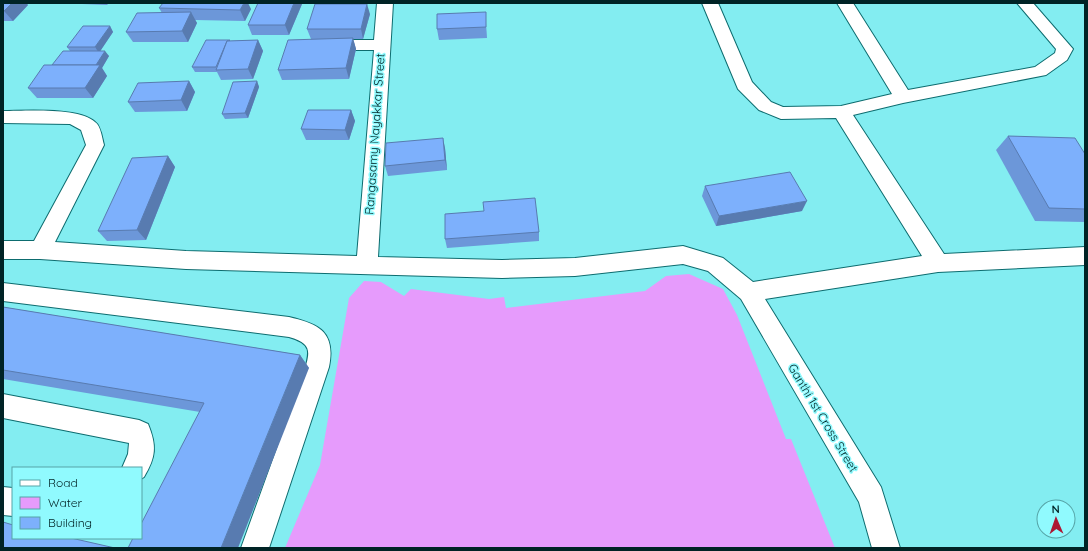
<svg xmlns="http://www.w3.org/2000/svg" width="1088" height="551" font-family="Quicksand,sans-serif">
  <rect width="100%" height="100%" fill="#83edf1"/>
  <polygon fill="#e69bfc" points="689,274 723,289 737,315 786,439 791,439 835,548 285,548 320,465 349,298 364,281 381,282 404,296 411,289 489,299 504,297 506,308 645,291 666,276"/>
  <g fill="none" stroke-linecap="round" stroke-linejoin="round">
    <defs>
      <g id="minor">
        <path d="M377,3H393L378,257L502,260L575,258L683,246L723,258L753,282L922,256L836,118L781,119L759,110L738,89L702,3H718L752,82L771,102L783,107L841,106L892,94L837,3H853L908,90L1035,67L1055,53L1056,49L1017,3H1033L1073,49L1067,60L1046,75L903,103L853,115L944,254L1085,247V265L938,272L765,299L881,487L900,548H872L859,502L741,299L708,271L683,264L575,276L502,278L186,269L40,259H3V241H34L86,145L81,130L70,124L3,123V111C25,111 79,107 95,122C101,126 102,138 104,145L55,242L186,251L357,256L374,50H324L318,49L316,45L318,41L324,40H374Z"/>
        <path d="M3,283L289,317C319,324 336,332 329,367L269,548H241L303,376C309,354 315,344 289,337L3,301Z"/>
        <path d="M3,394L139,420L148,424C157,446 156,457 144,477L141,479V468H122L128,454L129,443L3,418Z"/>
        <polygon points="3,487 13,488 13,516 3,515"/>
      </g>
    </defs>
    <use href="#minor" stroke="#0d6c6f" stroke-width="2"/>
    <use href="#minor" fill="#fff" fill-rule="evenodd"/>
  </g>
  <g fill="#6c97d9">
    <polygon points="3,3 26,3 28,5 13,21 3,21"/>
    <polygon points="57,3 109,3 107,5"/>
    <polygon points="399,3 434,3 399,4"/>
    <polygon points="302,4 289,35 252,35 248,25"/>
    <polygon points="159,8 251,9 245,21 195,20 197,23 188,42 133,42 126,32 162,13"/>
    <polygon points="370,14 363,39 353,39 356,49 349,79 282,80 278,70 311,39 307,29"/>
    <polygon points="486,23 487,38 439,40 437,29"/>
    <polygon points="110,26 113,32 100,51 109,56 102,68 107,76 93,98 37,98 28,88 52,65 70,51 67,47"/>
    <polygon points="258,40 263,51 253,79 221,80 217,72 195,72 192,67 230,41"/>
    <polygon points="189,81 195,92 187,111 135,112 128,102"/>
    <polygon points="257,81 259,87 248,118 225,119 222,114"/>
    <polygon points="351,110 355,121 349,140 306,140 301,129"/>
    <polygon points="1008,136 1085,154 1085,222 1035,221 996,150"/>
    <polygon points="445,148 447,170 388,176 385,166"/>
    <polygon points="168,156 175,167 146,240 107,241 98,231"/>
    <polygon points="705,186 802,211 716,226 702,196"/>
    <polygon points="484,211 539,232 539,241 447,248 445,239"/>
    <polygon points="3,307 300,355 309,368 200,412 3,379"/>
  </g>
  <g fill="#587bb0">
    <polygon points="12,3 26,3 28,5 13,21 4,11"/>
    <polygon points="244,3 248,3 251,9 245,21 240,10"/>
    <polygon points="294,3 301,3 302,4 289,35 285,25"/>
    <polygon points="367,4 370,14 363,39 361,29"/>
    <polygon points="191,12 197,23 188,42 182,31"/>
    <polygon points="110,26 113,32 99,53 95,47"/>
    <polygon points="353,38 356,49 349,79 346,68"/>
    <polygon points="258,40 263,51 253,79 248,69"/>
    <polygon points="105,51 109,56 102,68 107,76 93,98 85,88 95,67"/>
    <polygon points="189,81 195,92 187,111 181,100"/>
    <polygon points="257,81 259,87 248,118 245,113"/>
    <polygon points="351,110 355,121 349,140 345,130"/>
    <polygon points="443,138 445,148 447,170 445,160"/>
    <polygon points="168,156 175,167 146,240 137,230"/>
    <polygon points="807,201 802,211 716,226 719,216"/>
    <polygon points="300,355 309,368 238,548 221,548"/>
  </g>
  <g fill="#7db0fc" stroke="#587bb0">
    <polygon points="3,3 12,3 4,11 3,11"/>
    <polygon points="163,3 244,3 240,10 159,8"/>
    <polygon points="258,3 294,3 285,25 248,25"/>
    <polygon points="315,4 367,4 361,29 307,29"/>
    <polygon points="191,12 182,31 126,32 137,13"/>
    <polygon points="486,12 486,27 437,29 437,14"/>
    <polygon points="83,26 110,26 95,47 67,47"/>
    <polygon points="353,38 346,68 278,70 288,40"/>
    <polygon points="206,40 230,40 229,41 227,41 216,67 192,67"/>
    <polygon points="258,40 248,69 216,70 227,41"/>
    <polygon points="63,51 105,51 96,65 52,65"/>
    <polygon points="44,65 100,65 85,88 28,88"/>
    <polygon points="189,81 181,100 128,102 138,83"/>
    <polygon points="257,81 245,113 222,114 233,82"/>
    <polygon points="308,110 351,110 345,130 301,129"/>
    <polygon points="1008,136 1075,138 1085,154 1085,209 1049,208"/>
    <polygon points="443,138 445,160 385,166 386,143"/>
    <polygon points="168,156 137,230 98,231 132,158"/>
    <polygon points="790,172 807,201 719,216 705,186"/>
    <polygon points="535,198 539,232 445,239 445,214 484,211 483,202"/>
    <polygon points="3,307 300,355 221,548 128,548 133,538 141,538 141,524 204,403 3,370"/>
    <polygon points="3,522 13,525 13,538 71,538 115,548 3,548"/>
  </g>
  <g text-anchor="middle" stroke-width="3" stroke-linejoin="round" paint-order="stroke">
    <g font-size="12" fill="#002325" stroke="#90fafe">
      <text transform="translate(375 134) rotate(-86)" y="4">Rangasamy Nayakkar Street</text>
      <text transform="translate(823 418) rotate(59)" y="4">Ganthi 1st Cross Street</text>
    </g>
  </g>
  <rect width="1088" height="551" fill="none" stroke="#002325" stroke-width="8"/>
  <rect x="12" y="467" width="130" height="72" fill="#90fafe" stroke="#56a4a7"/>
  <rect x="20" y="480" width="20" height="6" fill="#ffffff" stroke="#56a4a7"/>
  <text x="48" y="487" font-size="12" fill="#002325">Road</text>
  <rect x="20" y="497" width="20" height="12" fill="#e69bfc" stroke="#56a4a7"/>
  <text x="48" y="507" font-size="12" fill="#002325">Water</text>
  <rect x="20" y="517" width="20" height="12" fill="#7db0fc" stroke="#56a4a7"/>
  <text x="48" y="527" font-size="12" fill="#002325">Building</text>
  <g transform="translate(1056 519) rotate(358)"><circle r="19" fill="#90fafe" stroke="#56a4a7"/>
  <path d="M0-3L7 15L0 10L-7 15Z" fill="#ac1734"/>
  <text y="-6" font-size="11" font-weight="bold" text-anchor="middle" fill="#002325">N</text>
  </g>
</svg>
